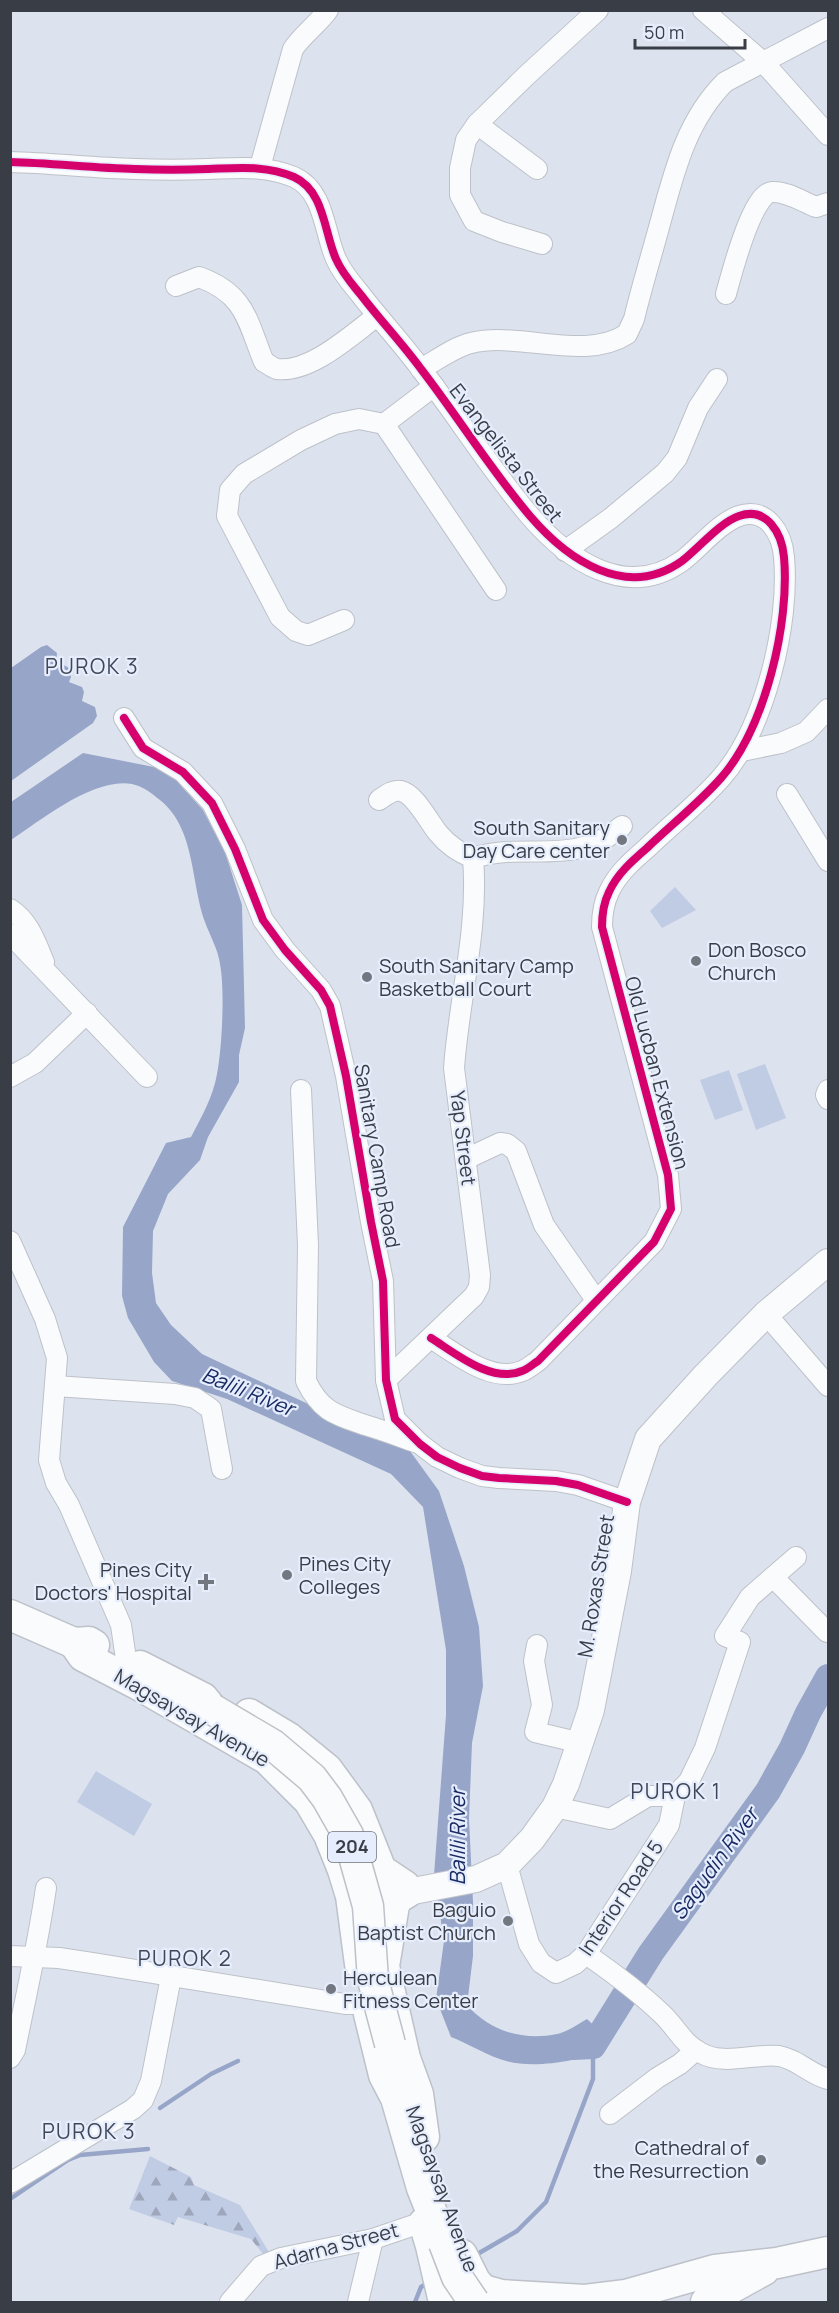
<svg xmlns="http://www.w3.org/2000/svg" width="839" height="2313" font-family="Manrope,sans-serif">
  <defs>
    <pattern id="forest-firs" width="22" height="20" patternUnits="userSpaceOnUse" patternTransform="scale(1.5)"><rect width="22" height="20" fill="#c0cbe4"/><path d="M5 1l3.5 6h-7zM16 11l3.5 6h-7z" fill="#9da6bb"/></pattern>
  </defs>
  <rect width="100%" height="100%" fill="#dde3ee"/>
  <polygon fill="url(#forest-firs)" points="150,2156 191,2177 194,2185 240,2205 269,2252 263,2254 251,2239 178,2217 174,2225 129,2209"/>
  <g fill="#c0cbe4">
    <polygon points="675,887 696,910 662,928 650,911"/>
    <polygon points="765,1064 786,1118 756,1130 737,1074"/>
    <polygon points="729,1070 743,1110 715,1120 700,1080"/>
    <polygon points="96,1771 152,1804 134,1836 77,1802"/>
  </g>
  <g fill="#96a5c8">
    <polygon points="47,645 57,653 56,665 62,664 69,668 71,677 69,682 82,687 84,692 82,701 95,707 97,716 93,723 11,781 11,668 41,647"/>
    <path d="M83,753L159,768L175,779L203,810L225,852L242,905L245,1028L239,1055V1082L208,1137L200,1160L168,1194L153,1231L152,1273L156,1303L171,1325L202,1354L357,1427L402,1440L439,1491L464,1566L479,1627L483,1686L472,1743L469,1819L473,1902V1956L467,2005C490,2031 522,2041 557,2034C567,2032 578,2024 587,2019L606,2037V2050C580,2061 533,2069 506,2061C490,2057 467,2043 451,2037L436,1999L444,1941L434,1875L446,1715V1650L423,1507L391,1474L227,1399L172,1381L154,1362L128,1318L122,1296L123,1227L166,1143L191,1137C202,1116 213,1097 217,1074C222,1048 225,990 220,964C218,949 210,936 205,922C190,880 196,825 156,797C149,791 141,786 132,784C94,777 41,820 11,840V802Z"/>
  </g>
  <g fill="none" stroke-linecap="round" stroke-linejoin="round">
    <g stroke="#96a5c8" stroke-width="4.5">
      <polyline points="160,2108 211,2074 238,2061"/>
      <polyline points="10,2199 68,2160 80,2155 148,2149"/>
      <polyline points="474,2256 517,2231 546,2202 593,2079 593,2052"/>
      <polyline points="415,2302 421,2287 428,2283"/>
    </g>
    <polyline stroke="#96a5c8" stroke-width="26" points="573,2047 593,2046 651,1953 768,1791 792,1748 808,1713 828,1677"/>
    <defs>
      <g id="minor">
        <polyline points="703,10 764,63 828,135"/>
        <polyline points="477,124 537,169"/>
        <path d="M10,162C52,163 93,168 135,169C159,170 184,170 208,169C238,168 266,165 294,177C325,191 324,233 336,259C342,273 352,284 361,295C380,320 402,343 421,369C458,417 491,470 530,516C567,559 626,601 682,561C699,548 719,523 739,516C767,506 782,534 784,557C790,623 765,728 721,778C699,803 671,825 647,848C632,861 617,874 609,892C603,904 602,915 602,927L668,1175L671,1209L654,1242L538,1361C533,1364 528,1369 522,1371C492,1384 455,1353 431,1338"/>
        <path d="M260,167L293,49C303,34 317,25 328,10"/>
        <polyline points="542,244 502,232 474,221 460,195 460,168 466,140 477,124 527,75 598,10"/>
        <path d="M176,286L199,277C246,294 247,321 264,362C268,364 273,368 277,369C311,373 351,335 377,316"/>
        <path d="M726,294C731,276 752,193 772,192C787,191 803,202 816,207L828,203"/>
        <path d="M421,369C437,360 454,347 471,343C520,331 584,362 627,334L634,319C641,290 650,260 658,231C673,177 684,123 725,82L828,28"/>
        <polyline points="384,424 496,590"/>
        <polyline points="565,551 611,518 665,473 677,458 698,408 717,379"/>
        <polyline points="344,620 308,635 296,631 280,617 227,516 230,490 244,474 301,440 335,424 359,419 384,424 434,386"/>
        <polyline points="124,718 143,748 183,772 212,803 235,849 263,920 285,950 321,990 330,1006 346,1076 371,1222 383,1281 386,1380 395,1419 420,1444 437,1457 460,1468 482,1476 499,1478 556,1481 578,1485 627,1502"/>
        <polyline points="742,751 781,743 806,732 828,709"/>
        <polyline points="787,794 828,861"/>
        <path d="M379,800C385,796 393,789 401,791C415,794 429,822 438,833C447,844 460,853 473,858C525,841 575,868 622,826"/>
        <path d="M10,909C29,921 36,943 44,962"/>
        <polyline points="10,934 147,1077"/>
        <polyline points="10,1077 35,1063 87,1013"/>
        <path d="M301,1090L308,1245L306,1381C321,1412 336,1415 365,1425C382,1430 398,1436 415,1442"/>
        <polyline points="828,1090 826,1095 828,1099"/>
        <polyline points="466,1159 500,1143 507,1144 516,1151 544,1225 596,1300"/>
        <polyline points="10,1241 45,1319 57,1358 49,1460 56,1483 69,1505 121,1625 126,1659"/>
        <polyline points="766,1314 828,1386"/>
        <path d="M386,1380L474,1296L479,1287L480,1275L454,1068C459,998 479,928 473,858"/>
        <polyline points="55,1386 175,1394 195,1398 211,1409 222,1469"/>
        <polyline points="773,1577 827,1632"/>
        <polyline points="537,1645 534,1661 542,1705 535,1732 581,1743"/>
        <polyline points="555,1807 610,1819 648,1796 675,1796"/>
        <polyline points="507,1865 529,1944 541,1963 556,1973 575,1964 586,1954 669,1825 675,1796 689,1781 705,1748 740,1642 725,1636 750,1597 796,1557"/>
        <path d="M586,1954C612,1972 639,1992 662,2014C676,2027 683,2044 701,2053C724,2066 755,2053 779,2056C797,2059 811,2075 828,2079"/>
        <polyline points="10,1956 59,1958 92,1963 345,2004 367,2004"/>
        <path d="M10,2058L15,2050C26,1996 38,1943 46,1888"/>
        <polyline points="610,2114 657,2078 680,2064 696,2050"/>
        <polyline points="10,2183 133,2109 143,2100 151,2081 171,1977"/>
        <polyline points="230,2302 261,2266 281,2258 373,2239 423,2222"/>
        <polyline points="358,2302 373,2239"/>
      </g>
      <polyline id="major" points="351,1896 408,1892 476,1879 507,1865 532,1839 555,1807 566,1784 591,1710 618,1571 627,1502 648,1439 706,1375 766,1314 828,1262"/>
      <g id="highway">
        <polyline points="10,1615 74,1643 89,1642 94,1645"/>
        <polyline points="74,1643 83,1656 139,1685 267,1759 309,1801 329,1835 343,1870 351,1896 360,1964"/>
        <polyline points="140,1666 203,1698 212,1709"/>
        <polyline points="249,1714 289,1738 327,1769 357,1810 381,1870 405,1886"/>
        <polyline points="408,1892 398,1898 394,1905 384,1966 405,2058 418,2094 424,2137"/>
        <polyline points="369,2014 384,2075 396,2098 422,2188 444,2243"/>
        <polyline points="424,2223 431,2246 444,2302"/>
        <polyline points="462,2255 475,2281 483,2290 501,2295 585,2300 626,2295 715,2270 777,2263 828,2252"/>
        <polyline points="706,2302 764,2270"/>
      </g>
    </defs>
    <use href="#minor" stroke="#bdc1c9" stroke-width="22"/>
    <use href="#major" stroke="#bdc1c9" stroke-width="28"/>
    <use href="#highway" stroke="#bdc1c9" stroke-width="33"/>
    <use href="#minor" stroke="#fafbfc" stroke-width="20"/>
    <use href="#major" stroke="#fafbfc" stroke-width="26"/>
    <use href="#highway" stroke="#fafbfc" stroke-width="30"/>
    <defs>
      <g id="highway-bridge">
        <polyline points="212,1709 273,1745 312,1778 327,1798 348,1835 368,1906 373,1980 390,2044"/>
        <polyline points="444,2243 457,2277 474,2302"/>
      </g>
    </defs>
    <use href="#highway-bridge" stroke="#bdc1c9" stroke-width="33" stroke-linecap="butt"/>
    <use href="#highway-bridge" stroke="#fafbfc" stroke-width="30"/>
    <defs>
      <g id="cycleway">
        <path d="M10,162C52,163 93,168 135,169C159,170 184,170 208,169C238,168 266,165 294,177C325,191 324,233 336,259C342,273 352,284 361,295C380,320 402,343 421,369C458,417 491,470 530,516C567,559 626,601 682,561C699,548 719,523 739,516C767,506 782,534 784,557C790,623 765,728 721,778C699,803 671,825 647,848C632,861 617,874 609,892C603,904 602,915 602,927L668,1175L671,1209L654,1242L538,1361C533,1364 528,1369 522,1371C492,1384 455,1353 431,1338"/>
        <polyline points="124,718 143,748 183,772 212,803 235,849 263,920 285,950 321,990 330,1006 346,1076 371,1222 383,1281 386,1380 395,1419 420,1444 437,1457 460,1468 482,1476 499,1478 556,1481 578,1485 627,1502"/>
      </g>
    </defs>
    <use href="#cycleway" stroke="#e6edfd" stroke-width="11"/>
    <use href="#cycleway" stroke="#d6006c" stroke-width="8"/>
  </g>
  <g fill="#727780" stroke="#e6edfd" stroke-width="2">
    <circle cx="622" cy="840" r="6"/>
    <circle cx="696" cy="961" r="6"/>
    <circle cx="367" cy="977" r="6"/>
    <circle cx="287" cy="1575" r="6"/>
    <path d="M203 1573h6v6h6v6h-6v6h-6v-6h-6v-6h6z"/>
    <circle cx="508" cy="1921" r="6"/>
    <circle cx="331" cy="1989" r="6"/>
    <circle cx="761" cy="2160" r="6"/>
  </g>
  <g text-anchor="middle" stroke-width="4.5" stroke-linejoin="round" paint-order="stroke">
    <rect fill="#e6edfd" stroke="#6d727c" stroke-width="1.5" x="328" y="1832" width="48" height="30" rx="4.5"/>
    <g font-size="18" font-weight="bold" fill="#393d45">
      <text x="352" y="1853">204</text>
    </g>
    <g font-size="20" fill="#393d45" stroke="#e6edfd">
      <text transform="translate(506 453) rotate(52)" y="7">Evangelista Street</text>
      <text transform="translate(657 1073) rotate(75)" y="7">Old Lucban Extension</text>
      <text transform="translate(463 1138) rotate(83)" y="7">Yap Street</text>
      <text transform="translate(377 1156) rotate(80)" y="7">Sanitary Camp Road</text>
      <text transform="translate(596 1586) rotate(-81)" y="7">M. Roxas Street</text>
      <text transform="translate(192 1718) rotate(30)" y="7">Magsaysay Avenue</text>
      <text transform="translate(621 1898) rotate(-56)" y="7">Interior Road 5</text>
      <text transform="translate(442 2189) rotate(70)" y="7">Magsaysay Avenue</text>
      <text transform="translate(336 2246) rotate(-15)" y="7">Adarna Street</text>
    </g>
    <g font-size="20" fill="#393d45" stroke="#e6edfd" text-anchor="end">
      <text x="610" y="835">South Sanitary<tspan x="610" dy="23">Day Care center</tspan></text>
      <text x="708" y="957" text-anchor="start">Don Bosco<tspan x="708" dy="23">Church</tspan></text>
      <text x="379" y="973" text-anchor="start">South Sanitary Camp<tspan x="379" dy="23">Basketball Court</tspan></text>
      <text x="299" y="1571" text-anchor="start">Pines City<tspan x="299" dy="23">Colleges</tspan></text>
      <text x="192" y="1577">Pines City<tspan x="192" dy="23">Doctors' Hospital</tspan></text>
      <text x="496" y="1917">Baguio<tspan x="496" dy="23">Baptist Church</tspan></text>
      <text x="343" y="1985" text-anchor="start">Herculean<tspan x="343" dy="23">Fitness Center</tspan></text>
      <text x="749" y="2155">Cathedral of<tspan x="749" dy="23">the Resurrection</tspan></text>
    </g>
    <g font-size="21" letter-spacing="1.5" fill="#404757" stroke="#e6edfd">
      <text x="92" y="674">PUROK 3</text>
      <text x="676" y="1799">PUROK 1</text>
      <text x="185" y="1966">PUROK 2</text>
      <text x="89" y="2139">PUROK 3</text>
    </g>
    <g font-size="21" font-style="italic" fill="#182a62" stroke="#e6edfd">
      <text transform="translate(248 1392) rotate(22)" y="7">Balili River</text>
      <text transform="translate(458 1837) rotate(-90)" y="7">Balili River</text>
      <text transform="translate(715 1864) rotate(-54)" y="7">Sagudin River</text>
    </g>
  </g>
  <rect width="839" height="2313" fill="none" stroke="#393d45" stroke-width="24"/>
  <path d="M635 39v9h110v-9" fill="none" stroke="#393d45" stroke-width="3"/>
  <text x="644" y="39" font-size="18" fill="#393d45" stroke="#e6edfd" stroke-width="4.5" paint-order="stroke">50 m</text>
</svg>
